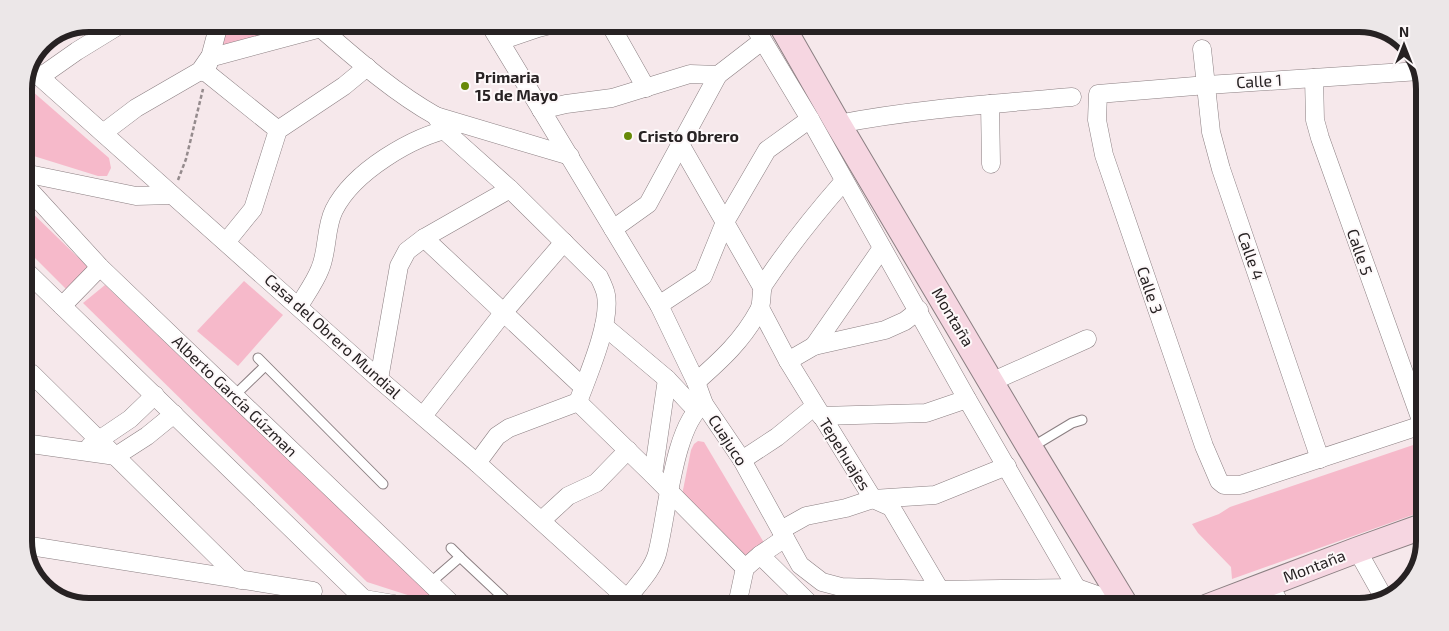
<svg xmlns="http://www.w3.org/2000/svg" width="1449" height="631" font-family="'Exo 2',sans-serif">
  <rect width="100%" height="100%" fill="#f6e8eb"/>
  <g fill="#f6b9ca">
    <polygon points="227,24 296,25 300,28 226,52 221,42"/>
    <polygon points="24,84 109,158 111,168 107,176 98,176 24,153"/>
    <polygon points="24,205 89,268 66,289 24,247"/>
    <polygon points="244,281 283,315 238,366 197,331"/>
    <polygon points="105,285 432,597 420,599 367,582 83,303"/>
    <polygon points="698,441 704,442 766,546 743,559 681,500 691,450 694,444"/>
    <polygon points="1422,442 1421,512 1232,579 1231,567 1198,533 1192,524 1219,514 1230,507"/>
  </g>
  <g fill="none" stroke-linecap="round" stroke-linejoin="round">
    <defs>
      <g id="lane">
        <polyline points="258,358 383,484"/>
        <polyline points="234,396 265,366"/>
        <polyline points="1032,447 1072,423 1082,420"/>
        <polyline points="451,548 460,557"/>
        <polyline points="430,583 460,557 510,604"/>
      </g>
      <g id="street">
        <path d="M317,25C354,57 393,92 436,116L570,156"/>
        <polyline points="490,25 659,305 696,382 704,404 742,460 800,565 822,582 841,587 933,590 1077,588 1125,605"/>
        <polyline points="611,26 646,88"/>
        <polyline points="754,26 810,119 967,399 1087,606"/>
        <polyline points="500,41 538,28 550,25"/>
        <polyline points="1202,49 1211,132 1221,169 1320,459"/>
        <polyline points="208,65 219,24"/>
        <polyline points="31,69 379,379 477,463 634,605"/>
        <polyline points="200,71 207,73 278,130"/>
        <polyline points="1420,71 1207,85 1098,94 1097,120 1104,155 1204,446 1219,481 1224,485 1240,485 1422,425"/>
        <polyline points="40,77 77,51 121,24"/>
        <polyline points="1314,78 1315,120 1320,138 1422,423"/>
        <polyline points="990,104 991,164"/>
        <polyline points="541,110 566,104 612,98 690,74 718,75 762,41"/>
        <path d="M436,116L444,130L510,189L599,277C602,283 605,289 606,295C611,323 588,375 578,402L509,428L497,436L477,463"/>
        <path d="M838,124C915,109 993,104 1072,97"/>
        <polyline points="103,133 136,108 200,71 209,58 321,28"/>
        <polyline points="680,144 762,287"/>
        <polyline points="24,173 136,196 171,195"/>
        <polyline points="24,184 100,267 452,604"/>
        <polyline points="613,229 648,204 718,75"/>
        <polyline points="424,238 583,387"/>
        <polyline points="227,241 253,209 278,130 344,86 367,67"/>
        <polyline points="24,269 369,604"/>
        <polyline points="659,305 703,276 725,222 767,150 810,119"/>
        <polyline points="62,306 100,267"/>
        <path d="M299,306C306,294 315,282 320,269C328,251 325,228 334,210C353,172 412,136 454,128"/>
        <polyline points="760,308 788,361 873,499 891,507 940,590"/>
        <polyline points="604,326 667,379 696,410"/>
        <polyline points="814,346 882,248"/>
        <polyline points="788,361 814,346 885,330 905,321 919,310"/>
        <polyline points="31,373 241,580"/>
        <polyline points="379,379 399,266 407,251 424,238 510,189"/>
        <path d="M696,382C721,360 743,340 759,310C763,302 760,292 764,284C788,248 815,214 844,181"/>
        <polyline points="991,382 1087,339"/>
        <polyline points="578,402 653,475 745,568"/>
        <polyline points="423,416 503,313 564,242"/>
        <polyline points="821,416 926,413 967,399"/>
        <polyline points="24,443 116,456 147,436 174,414"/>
        <polyline points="90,446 130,419 155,395"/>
        <polyline points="742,460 777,437 815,406"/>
        <polyline points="653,475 667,379"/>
        <polyline points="542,520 568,496 596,483 628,450"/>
        <polyline points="781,530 806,516 846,508 873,499 935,495 1007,466"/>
        <polyline points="24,545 313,591"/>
        <polyline points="1357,550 1385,600"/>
        <polyline points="760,555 811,605"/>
        <polyline points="1268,583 1282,607"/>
        <polyline points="858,588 872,605"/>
        <polyline points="364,599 394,604"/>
        <path d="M627,599C637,585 652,571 657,554C667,518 673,425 704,404"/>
        <polyline points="737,605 745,568 760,555 785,538"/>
      </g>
      <g id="secondary">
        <polyline points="782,26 838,124 1030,448 1126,606"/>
        <polyline points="1207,607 1357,550 1421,527"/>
      </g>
    </defs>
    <use href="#lane" stroke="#8b7f82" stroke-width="11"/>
    <use href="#street" stroke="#8b7f82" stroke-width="19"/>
    <use href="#secondary" stroke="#8b7f82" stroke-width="27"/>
    <polyline stroke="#958b8d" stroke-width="2.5" stroke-dasharray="4 2.5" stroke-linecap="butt" points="178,180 186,159 203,89"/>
    <use href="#lane" stroke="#fff" stroke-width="9"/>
    <use href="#street" stroke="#fff" stroke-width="18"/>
    <use href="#secondary" stroke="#f6d6e1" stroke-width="25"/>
  </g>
  <g fill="#678908" stroke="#fdf8f9" stroke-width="2">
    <circle cx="465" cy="86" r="5"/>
    <circle cx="628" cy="136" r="5"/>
  </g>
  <g text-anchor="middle" stroke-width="4" stroke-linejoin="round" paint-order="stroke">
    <g font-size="16" font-weight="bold" fill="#272223" stroke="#fdf8f9" text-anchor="start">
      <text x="475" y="83">Primaria<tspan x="475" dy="18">15 de Mayo</tspan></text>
      <text x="638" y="142">Cristo Obrero</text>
    </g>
    <g font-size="16" fill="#272223" stroke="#fdf8f9">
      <text transform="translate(1259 81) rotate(-3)" y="6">Calle 1</text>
      <text transform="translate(1360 252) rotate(71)" y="6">Calle 5</text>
      <text transform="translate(1251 256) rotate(71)" y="6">Calle 4</text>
      <text transform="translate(1150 290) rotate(71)" y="6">Calle 3</text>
      <text transform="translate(953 317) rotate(59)" y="6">Montaña</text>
      <text transform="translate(333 336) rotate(42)" y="6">Casa del Obrero Mundial</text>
      <text transform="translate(235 396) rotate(44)" y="6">Alberto García Gúzman</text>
      <text transform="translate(728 440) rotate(57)" y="6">Cuajuco</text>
      <text transform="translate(845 454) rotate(58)" y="6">Tepehuajes</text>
      <text transform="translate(1314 566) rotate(-21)" y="6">Montaña</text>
    </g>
  </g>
  <path d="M0 0H1449V631H0ZM89 32H1359A57 57 0 0 1 1416 89V541A57 57 0 0 1 1359 598H89A57 57 0 0 1 32 541V89A57 57 0 0 1 89 32Z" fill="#ece7e8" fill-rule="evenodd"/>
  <path fill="none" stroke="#272223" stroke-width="6" d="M89 32H1359A57 57 0 0 1 1416 89V541A57 57 0 0 1 1359 598H89A57 57 0 0 1 32 541V89A57 57 0 0 1 89 32Z"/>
  <g transform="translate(1404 45)" stroke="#fdf8f9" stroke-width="4" paint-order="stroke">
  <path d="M0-4L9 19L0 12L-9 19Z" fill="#272223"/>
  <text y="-8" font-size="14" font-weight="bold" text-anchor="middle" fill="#272223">N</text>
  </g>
</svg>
